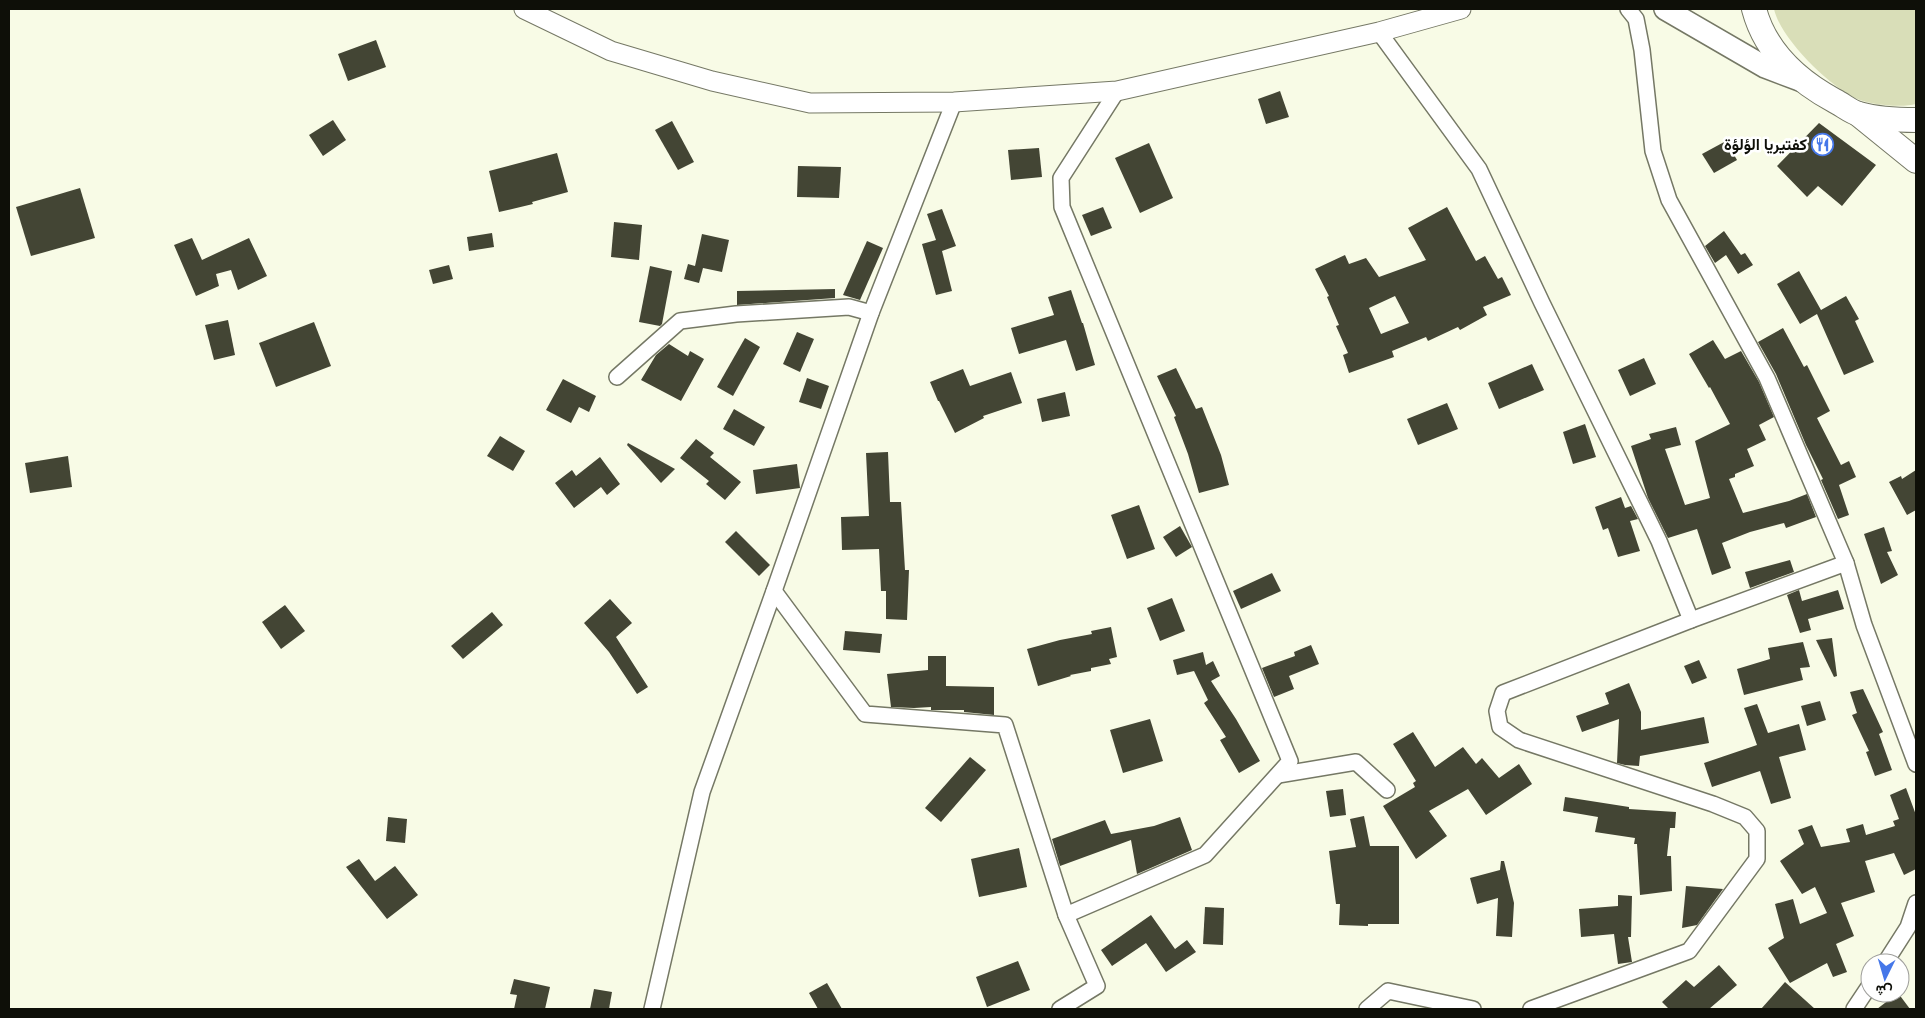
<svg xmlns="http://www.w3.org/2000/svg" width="1925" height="1018" font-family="Merriweather,Vazirmatn,serif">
  <rect width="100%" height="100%" fill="#f8fbe6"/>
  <path fill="#d9deb8" d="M1774,9H1916V104C1902,108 1869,105 1855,98C1829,86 1780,38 1774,9Z"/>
  <g fill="#434534" fill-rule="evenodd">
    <polygon points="376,40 386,67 348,81 338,54"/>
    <polygon points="1280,91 1289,117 1266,124 1258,99"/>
    <polygon points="333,120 346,140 323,156 309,135"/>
    <polygon points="672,121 694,162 678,170 655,130"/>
    <polygon points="1819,123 1876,165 1842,206 1818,186 1807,197 1777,166"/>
    <polygon points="1726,141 1737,160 1714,173 1702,154"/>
    <polygon points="1149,143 1173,198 1140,213 1115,158"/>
    <polygon points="1039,148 1042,177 1011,180 1008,150"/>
    <polygon points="557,153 568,192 532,202 533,204 499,212 489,171"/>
    <polygon points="798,166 841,167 839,198 797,197"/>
    <polygon points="80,188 95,238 31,256 16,207"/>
    <polygon points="1103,207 1112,228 1091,236 1082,215"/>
    <path d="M1447,207L1476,261L1485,256L1498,279L1502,277L1511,295L1483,307L1487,315L1460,330L1458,327L1428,341L1426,337L1392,351L1394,357L1349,373L1343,355L1348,353L1336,326L1339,325L1327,297L1329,296L1315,269L1345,255L1349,264L1366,258L1379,277L1426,260L1408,228ZM1395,296L1409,323L1381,334L1369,308Z"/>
    <polygon points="942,209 956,246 942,251 952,291 936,295 922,244 936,240 927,214"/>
    <polygon points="614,222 642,225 639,260 611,257"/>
    <polygon points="1724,231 1741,255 1745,253 1753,265 1738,274 1726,255 1715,263 1705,246"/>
    <polygon points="492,233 494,247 469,251 467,237"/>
    <polygon points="702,234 729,240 722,272 703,268 699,283 684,279 688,264 695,266"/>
    <polygon points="192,238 202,260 249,238 267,276 238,290 231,270 216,274 219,286 196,296 174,245"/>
    <polygon points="867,241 883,248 860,300 843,295"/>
    <polygon points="449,265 453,279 433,284 429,270"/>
    <polygon points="650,266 672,271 662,324 660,326 639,322"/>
    <polygon points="1799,271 1821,310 1846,296 1859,319 1855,321 1874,362 1844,375 1817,314 1800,324 1777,284"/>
    <polygon points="835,289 835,298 737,305 737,291"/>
    <polygon points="1071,290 1082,323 1083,323 1095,365 1076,371 1066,340 1019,354 1011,328 1054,315 1048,297"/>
    <polygon points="228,320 235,355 214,360 205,325"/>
    <polygon points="314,322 331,366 276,387 259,343"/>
    <polygon points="1783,328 1804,367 1807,365 1830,411 1817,418 1841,465 1849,461 1856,477 1839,485 1849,515 1838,519 1821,480 1823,479 1806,445 1776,374 1758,342"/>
    <polygon points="797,332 814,339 800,372 783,364"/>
    <polygon points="745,338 760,347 733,396 717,387"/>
    <polygon points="1713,340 1725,359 1741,351 1759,382 1774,417 1759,425 1766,440 1747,449 1754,466 1735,474 1735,477 1729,479 1743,513 1789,501 1807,494 1816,517 1786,528 1784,523 1750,532 1722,543 1731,568 1712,575 1697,529 1668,538 1648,498 1631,446 1651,439 1649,434 1676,427 1681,445 1665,449 1685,505 1710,498 1695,441 1730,424 1710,387 1709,388 1689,354"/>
    <polygon points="669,344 688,356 690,351 704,359 681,401 641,380 656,355"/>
    <polygon points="1644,358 1656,384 1630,396 1618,370"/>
    <polygon points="1532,364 1544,390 1499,409 1488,383"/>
    <polygon points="1176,368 1196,409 1202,407 1221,455 1229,485 1199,493 1188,454 1174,417 1176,416 1157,376"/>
    <polygon points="963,369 970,386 1011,372 1022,403 983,416 984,418 955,433 939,401 938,401 930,382"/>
    <polygon points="807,378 829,386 821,409 799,402"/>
    <polygon points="563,379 596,396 589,412 579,407 571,423 546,410"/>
    <polygon points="1065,392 1070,416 1042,422 1037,399"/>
    <polygon points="1447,403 1458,429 1418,445 1407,419"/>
    <polygon points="734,409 765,427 754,446 723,429"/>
    <polygon points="1585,424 1596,457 1573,464 1563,432"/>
    <polygon points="500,436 525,451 513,471 487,456"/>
    <polygon points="696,439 714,453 710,457 741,482 725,500 706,484 709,481 680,458"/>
    <polygon points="628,443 675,469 661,483 627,445"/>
    <polygon points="888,452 890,502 901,502 905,570 909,570 907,620 886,619 886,591 881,591 879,549 842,550 841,517 869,516 866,453"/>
    <polygon points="68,456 72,487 30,493 25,463"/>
    <polygon points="600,457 620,484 607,495 601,487 574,508 555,483 572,470 576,476"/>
    <polygon points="797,464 800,488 756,494 753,470"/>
    <polygon points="1916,470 1916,510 1907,515 1889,482 1901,476 1902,479"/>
    <polygon points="1621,497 1625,508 1631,506 1638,519 1630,521 1640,551 1618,557 1608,528 1603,530 1595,507"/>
    <polygon points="1139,505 1155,549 1127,559 1111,515"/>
    <polygon points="1180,526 1192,547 1176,557 1163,537"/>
    <polygon points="1884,527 1892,551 1887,552 1898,575 1881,584 1864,534"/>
    <polygon points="736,531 770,565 759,576 725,542"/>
    <polygon points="1790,560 1794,572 1750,588 1745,572"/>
    <polygon points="1272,573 1281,591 1241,609 1233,591"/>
    <polygon points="1799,590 1802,601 1838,590 1844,609 1808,619 1811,630 1800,633 1787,595"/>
    <polygon points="1172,598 1185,631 1160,641 1147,608"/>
    <polygon points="610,599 632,623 616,637 648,687 637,694 609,652 584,623"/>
    <polygon points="285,605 305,631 281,649 262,622"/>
    <polygon points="492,612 503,625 463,659 451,646"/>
    <polygon points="1111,627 1117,657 1109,659 1111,664 1091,668 1091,671 1070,675 1071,676 1038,686 1027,649 1060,640 1092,634 1091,631"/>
    <polygon points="845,631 882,634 880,653 843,650"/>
    <polygon points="1832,638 1837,676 1834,677 1816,640"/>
    <polygon points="1803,642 1810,667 1800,668 1803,680 1744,695 1737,669 1770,659 1768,648"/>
    <polygon points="1311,645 1319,664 1289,676 1294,689 1274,697 1262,668 1295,656 1294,652"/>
    <polygon points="1203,652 1206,665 1213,661 1220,676 1211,681 1236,719 1260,761 1239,773 1220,740 1226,737 1204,703 1208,700 1194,671 1177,675 1173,660"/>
    <polygon points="928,656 946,656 946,686 994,687 994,715 964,712 964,710 931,710 931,707 914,708 891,707 887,674 928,670"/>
    <polygon points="1699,660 1707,678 1692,684 1684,666"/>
    <polygon points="1629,683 1641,712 1641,730 1704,717 1709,743 1640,756 1639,766 1625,765 1617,763 1619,719 1582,732 1576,716 1609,704 1605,693"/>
    <polygon points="1863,689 1883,732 1879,734 1892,770 1875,776 1866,752 1869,751 1852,715 1857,713 1850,692"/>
    <polygon points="1820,701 1826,720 1807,726 1801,706"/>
    <polygon points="1757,704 1768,733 1799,724 1806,750 1779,757 1791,798 1771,804 1760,771 1712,787 1704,763 1757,745 1744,708"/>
    <polygon points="1150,719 1163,761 1123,773 1110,730"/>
    <polygon points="1413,732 1435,767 1463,747 1476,764 1482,758 1499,778 1519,764 1532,784 1486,815 1468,789 1429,811 1447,836 1416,859 1383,806 1415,787 1413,783 1416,781 1393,744"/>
    <polygon points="970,757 986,770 941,822 925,808"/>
    <polygon points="1906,788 1916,815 1916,869 1904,875 1894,853 1865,861 1875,892 1841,903 1854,936 1836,944 1847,972 1833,977 1827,963 1790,983 1768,948 1784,938 1775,904 1793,899 1800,924 1827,913 1815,887 1802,894 1780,861 1804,844 1798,830 1812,825 1821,847 1850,842 1846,829 1863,824 1866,835 1895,826 1893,821 1899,819 1890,795"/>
    <polygon points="1343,789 1346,815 1330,817 1326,791"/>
    <polygon points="1565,797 1629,807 1629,809 1676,812 1675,828 1670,828 1667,856 1671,856 1672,891 1640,895 1637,844 1634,844 1635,838 1595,832 1598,817 1563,811"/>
    <polygon points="1364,816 1370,846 1399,846 1399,924 1368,924 1368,926 1339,925 1340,904 1336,904 1329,851 1356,847 1350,819"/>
    <polygon points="388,817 407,819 405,843 386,841"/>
    <polygon points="1180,817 1192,850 1137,874 1131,840 1060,866 1052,839 1105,820 1111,834 1154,826"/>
    <polygon points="1019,848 1027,887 979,897 971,859"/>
    <polygon points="359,859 375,881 395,866 418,895 387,919 346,867"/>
    <polygon points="1501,861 1504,861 1514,903 1512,937 1496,936 1498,898 1477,904 1470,878 1500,870"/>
    <polygon points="1686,886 1723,889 1697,925 1682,928"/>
    <polygon points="1618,895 1632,896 1631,937 1628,937 1632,962 1618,964 1614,934 1581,937 1579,909 1618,906"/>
    <polygon points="1205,907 1224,908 1223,945 1203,944"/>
    <polygon points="1151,915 1175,949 1187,940 1196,952 1166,972 1146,943 1112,966 1101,950"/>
    <polygon points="1018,961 1030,990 987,1007 976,977"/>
    <polygon points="1719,965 1737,985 1709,1009 1669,1009 1662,1002 1686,980 1694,987"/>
    <polygon points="514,979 550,987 545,1009 514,1009 517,995 510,994"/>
    <polygon points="1785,982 1815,1009 1761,1009"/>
    <polygon points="827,983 842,1009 818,1009 809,993"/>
    <polygon points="594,989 612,992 609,1009 590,1009"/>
    <polygon points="1898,993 1910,1009 1877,1009"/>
  </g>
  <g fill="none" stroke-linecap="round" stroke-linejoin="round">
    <defs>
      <g id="minor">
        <polyline points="1628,9 1636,19 1642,50 1653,151 1669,200 1767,378 1846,563 1864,625 1916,764"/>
        <polyline points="1379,32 1479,169 1542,303 1659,541 1691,620 1846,563"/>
        <polyline points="617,377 680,321 736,314 849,307 871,313"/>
        <polyline points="774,591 865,714 1005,725 1066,915 1205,855 1290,761 1062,207 1061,178 1117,91"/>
        <polyline points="1278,775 1356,762 1387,790"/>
        <polyline points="1885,963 1908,927 1916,903"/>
        <polyline points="652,1009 702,792 774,591 871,313 954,102"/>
        <polyline points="1060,1009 1097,986 1066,915"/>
        <polyline points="1367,1009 1388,991 1473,1009"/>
        <polyline points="1531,1009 1689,951 1757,859 1757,831 1745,817 1713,804 1519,740 1500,727 1497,711 1503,693 1691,620"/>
        <polyline points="1854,1009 1870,985"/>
      </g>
      <polyline id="tertiary" points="524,9 611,51 712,81 810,103 954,102 1117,91 1379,32 1461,9"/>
      <polyline id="secondary" points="1665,9 1765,67 1802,81"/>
      <g id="primary">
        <path d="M1754,9C1765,51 1798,81 1835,101C1843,105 1851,112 1859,114C1877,119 1898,120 1916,120"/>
        <polyline points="1858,114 1916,161"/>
      </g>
    </defs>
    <use href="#minor" stroke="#757865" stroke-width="18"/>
    <use href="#tertiary" stroke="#757865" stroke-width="21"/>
    <use href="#secondary" stroke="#757865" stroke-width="24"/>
    <use href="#primary" stroke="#757865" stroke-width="26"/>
    <use href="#minor" stroke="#fff" stroke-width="15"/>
    <use href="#tertiary" stroke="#fff" stroke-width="19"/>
    <use href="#secondary" stroke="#fff" stroke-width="21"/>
    <use href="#primary" stroke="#fff" stroke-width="24"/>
  </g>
  <defs>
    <symbol id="restaurant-ring" viewBox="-11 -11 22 22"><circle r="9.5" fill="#fff" stroke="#4577e9" stroke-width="1.5"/><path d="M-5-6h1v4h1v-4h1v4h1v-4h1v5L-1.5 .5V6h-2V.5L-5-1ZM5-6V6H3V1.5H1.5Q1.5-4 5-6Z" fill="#4577e9"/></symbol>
  </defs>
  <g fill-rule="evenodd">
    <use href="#restaurant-ring" x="1810" y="132" width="25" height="25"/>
  </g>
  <g text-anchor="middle" stroke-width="5" stroke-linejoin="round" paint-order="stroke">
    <g font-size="16" font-weight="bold" fill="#0e0f08" stroke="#fff" text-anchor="end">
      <text x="1807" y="150">كفتيريا الؤلؤة</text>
    </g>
  </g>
  <rect width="1925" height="1018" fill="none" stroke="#0e0f08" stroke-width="20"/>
  <g transform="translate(1885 978) rotate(185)"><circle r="24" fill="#ffffff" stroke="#9f9f9c"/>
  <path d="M0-4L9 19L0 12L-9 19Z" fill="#4577e9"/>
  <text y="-8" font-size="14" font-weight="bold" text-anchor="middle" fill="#0e0f08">ش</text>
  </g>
</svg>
